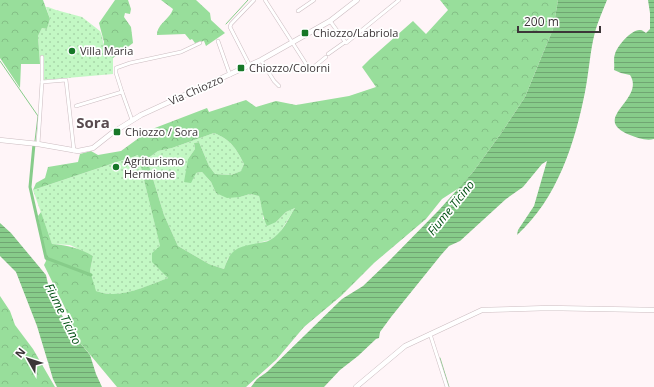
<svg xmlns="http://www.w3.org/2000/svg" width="654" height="387" font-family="'Open Sans',sans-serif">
  <defs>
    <pattern id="grass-dots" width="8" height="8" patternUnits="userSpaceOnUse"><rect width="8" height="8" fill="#c3f8c4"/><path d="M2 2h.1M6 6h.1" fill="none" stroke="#a8d5a9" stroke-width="1.8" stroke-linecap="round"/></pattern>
    <pattern id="forest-crowns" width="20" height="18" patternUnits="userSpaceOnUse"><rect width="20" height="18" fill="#98de9b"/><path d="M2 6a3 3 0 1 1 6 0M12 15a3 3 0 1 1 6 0" fill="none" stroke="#84bf86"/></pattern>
    <pattern id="water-rules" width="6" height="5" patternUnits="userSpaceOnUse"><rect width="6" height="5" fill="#87cc8a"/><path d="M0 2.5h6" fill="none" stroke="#70a672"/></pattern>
  </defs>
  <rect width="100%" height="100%" fill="#fff5f8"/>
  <g fill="url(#grass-dots)">
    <polygon points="46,7 48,7 56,10 82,17 100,31 102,36 105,54 113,58 113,74 44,80 44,65 40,64 38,36 42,28 47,29 50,19"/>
    <path d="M214,133C231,140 236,148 244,164L241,171L231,175L215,174L209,166L199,142L194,143L195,149L188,159L196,173L202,172L211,182L216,193L240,197L250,194L259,196C261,203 264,213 263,219L276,222L286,212L295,208L279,234L270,240L258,243L228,258L224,269L209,264L178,246L164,215L147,159L158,151L172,148Z"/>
    <path d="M138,155L168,278C153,284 128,295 111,294C106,294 100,292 95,291L90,271L93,256L70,245L52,244L33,190Z"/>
  </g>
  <g fill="url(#forest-crowns)" fill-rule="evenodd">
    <polygon points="0,0 43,0 50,19 47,29 42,28 38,36 40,64 21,64 20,88 0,58"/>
    <polygon points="115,0 128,0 131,9 130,14 125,13 124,17 131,27 133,43 113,58 105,54 103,48 104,42 99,23"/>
    <path d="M161,0H196L210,13L211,20L225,33L206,46L204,41L195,43L192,39L190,40L185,34L157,35C157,24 170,19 173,9Z"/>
    <path d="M440,0H558L553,29L525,97L502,132L473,172L459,188L442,199L426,219L374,263L341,296L304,327L276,360L246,387H117L77,339L65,308L44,265L46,261L38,216L41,212L52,244C67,245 80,248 93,256L90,271L96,291C100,292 106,294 111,294C128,295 152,284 168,278L152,262V253L160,246L138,155L33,190L36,183L45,178L48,167L78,162L80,154L91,151L98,155L121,151L147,132V131L207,108L209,112L246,100L256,107L276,101L296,105L349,96L376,87L362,67L370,59L413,21L426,34L448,10ZM214,133C231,140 236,148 244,164L241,171L231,175L215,174L209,166L199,142L194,143L195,149L188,159L184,182L191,183L196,173L202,172L211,182L216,193L227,198L240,197L250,194L259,196C262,206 262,216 267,226L276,222L286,212L295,208C288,219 282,234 270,240C267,242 262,242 258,243C237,247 231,248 224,269L209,264L178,246L164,215L147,159L158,151L172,148Z"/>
    <polygon points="0,296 10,311 15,325 33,349 55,387 0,387"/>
  </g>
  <g fill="url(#water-rules)">
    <path d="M558,0H607C603,10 598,21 595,32C590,51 589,72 585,92C575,143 557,199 517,235L518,230L534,206L547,161L542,164L523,187L506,199L460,241L449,246L441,255L391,317L380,332L379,338L376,339L358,356L340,370L324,387H251L257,379L267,372L342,299L363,286L387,263L439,210L473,172L502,132L525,97L553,29Z"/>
    <path d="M648,0H654V139C646,141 638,138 630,135C589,118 646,100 630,75L621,73L614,70C615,64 613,59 615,54C617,46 632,29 640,30C643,30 644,32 646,33L650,29V13Z"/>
    <polygon points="0,223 11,233 46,275 51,298 77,339 90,355 96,374 102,387 57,387 53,379 37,326 16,272 0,256"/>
  </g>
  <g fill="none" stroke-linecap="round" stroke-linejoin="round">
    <g stroke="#87cc8a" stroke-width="1">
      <polyline points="226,24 248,0"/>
      <polyline points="0,61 38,116 35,141"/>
      <polyline points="440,358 449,387"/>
    </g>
    <polyline stroke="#87cc8a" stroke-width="3" points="34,144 30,187 46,258 91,275"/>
    <defs>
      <g id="street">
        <polyline points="265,0 310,70 326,57"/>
        <polyline points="298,11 314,0"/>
        <polyline points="330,21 346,43 399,0"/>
        <polyline points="218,41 230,75"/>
        <polyline points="328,54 345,42"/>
        <polyline points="42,57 42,82"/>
        <polyline points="261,60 274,81 279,86"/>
        <polyline points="250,66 230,27 231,24 254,0"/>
        <polyline points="122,92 116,73 116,68 130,63 181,52 200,43"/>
        <polyline points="76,106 122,92 132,120"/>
        <polyline points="38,144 42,82 66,80 74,151"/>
        <polyline points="430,334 447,387"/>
      </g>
      <g id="secondary">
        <polyline points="0,140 38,144 78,151 93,148 112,133 141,115 261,60 330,21 357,0"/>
        <polyline points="356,387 405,346 482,310 549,308 654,310"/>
      </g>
    </defs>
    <use href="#street" stroke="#ccbdc1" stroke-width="4"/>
    <use href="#secondary" stroke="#ccbdc1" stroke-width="5.5"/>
    <use href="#street" stroke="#fff" stroke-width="3"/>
    <use href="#secondary" stroke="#fff" stroke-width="4.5"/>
  </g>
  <g fill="#177828" stroke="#fff" stroke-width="1.5">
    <rect x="301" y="29" width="8" height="8" rx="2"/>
    <circle cx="72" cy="51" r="4"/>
    <rect x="237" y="64" width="8" height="8" rx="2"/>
    <rect x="113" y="128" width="8" height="8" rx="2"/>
    <circle cx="116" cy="167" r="4"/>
  </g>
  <g text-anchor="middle" stroke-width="3.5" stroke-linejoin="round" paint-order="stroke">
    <g font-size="11" fill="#3c3638" stroke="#fff" text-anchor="start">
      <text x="313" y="37">Chiozzo/Labriola</text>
      <text x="80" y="55">Villa Maria</text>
      <text x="249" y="72">Chiozzo/Colorni</text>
      <text x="125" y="136">Chiozzo / Sora</text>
      <text x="124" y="165">Agriturismo<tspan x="124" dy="13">Hermione</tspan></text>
    </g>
    <g font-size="11" fill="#3c3638" stroke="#fff">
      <text transform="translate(196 90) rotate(-24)" y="4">Via Chiozzo</text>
    </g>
    <g font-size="12" font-style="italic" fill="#005012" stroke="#fff">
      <text transform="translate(451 208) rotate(-51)" y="4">Fiume Ticino</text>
      <text transform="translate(63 314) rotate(64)" y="4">Fiume Ticino</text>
    </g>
    <g font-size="15" font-weight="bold" fill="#584b4f" stroke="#fff">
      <text x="93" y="128">Sora</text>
    </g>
  </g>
  <g transform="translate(28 359) rotate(309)" stroke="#ffffff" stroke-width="3" paint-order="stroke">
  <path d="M0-3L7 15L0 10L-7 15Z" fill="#3c3638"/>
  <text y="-6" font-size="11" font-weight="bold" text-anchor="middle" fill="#3c3638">N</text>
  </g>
  <path d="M518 26v6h82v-6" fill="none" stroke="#3c3638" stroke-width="2"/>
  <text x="524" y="26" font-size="12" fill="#3c3638" stroke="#ffffff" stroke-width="3" paint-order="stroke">200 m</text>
</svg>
